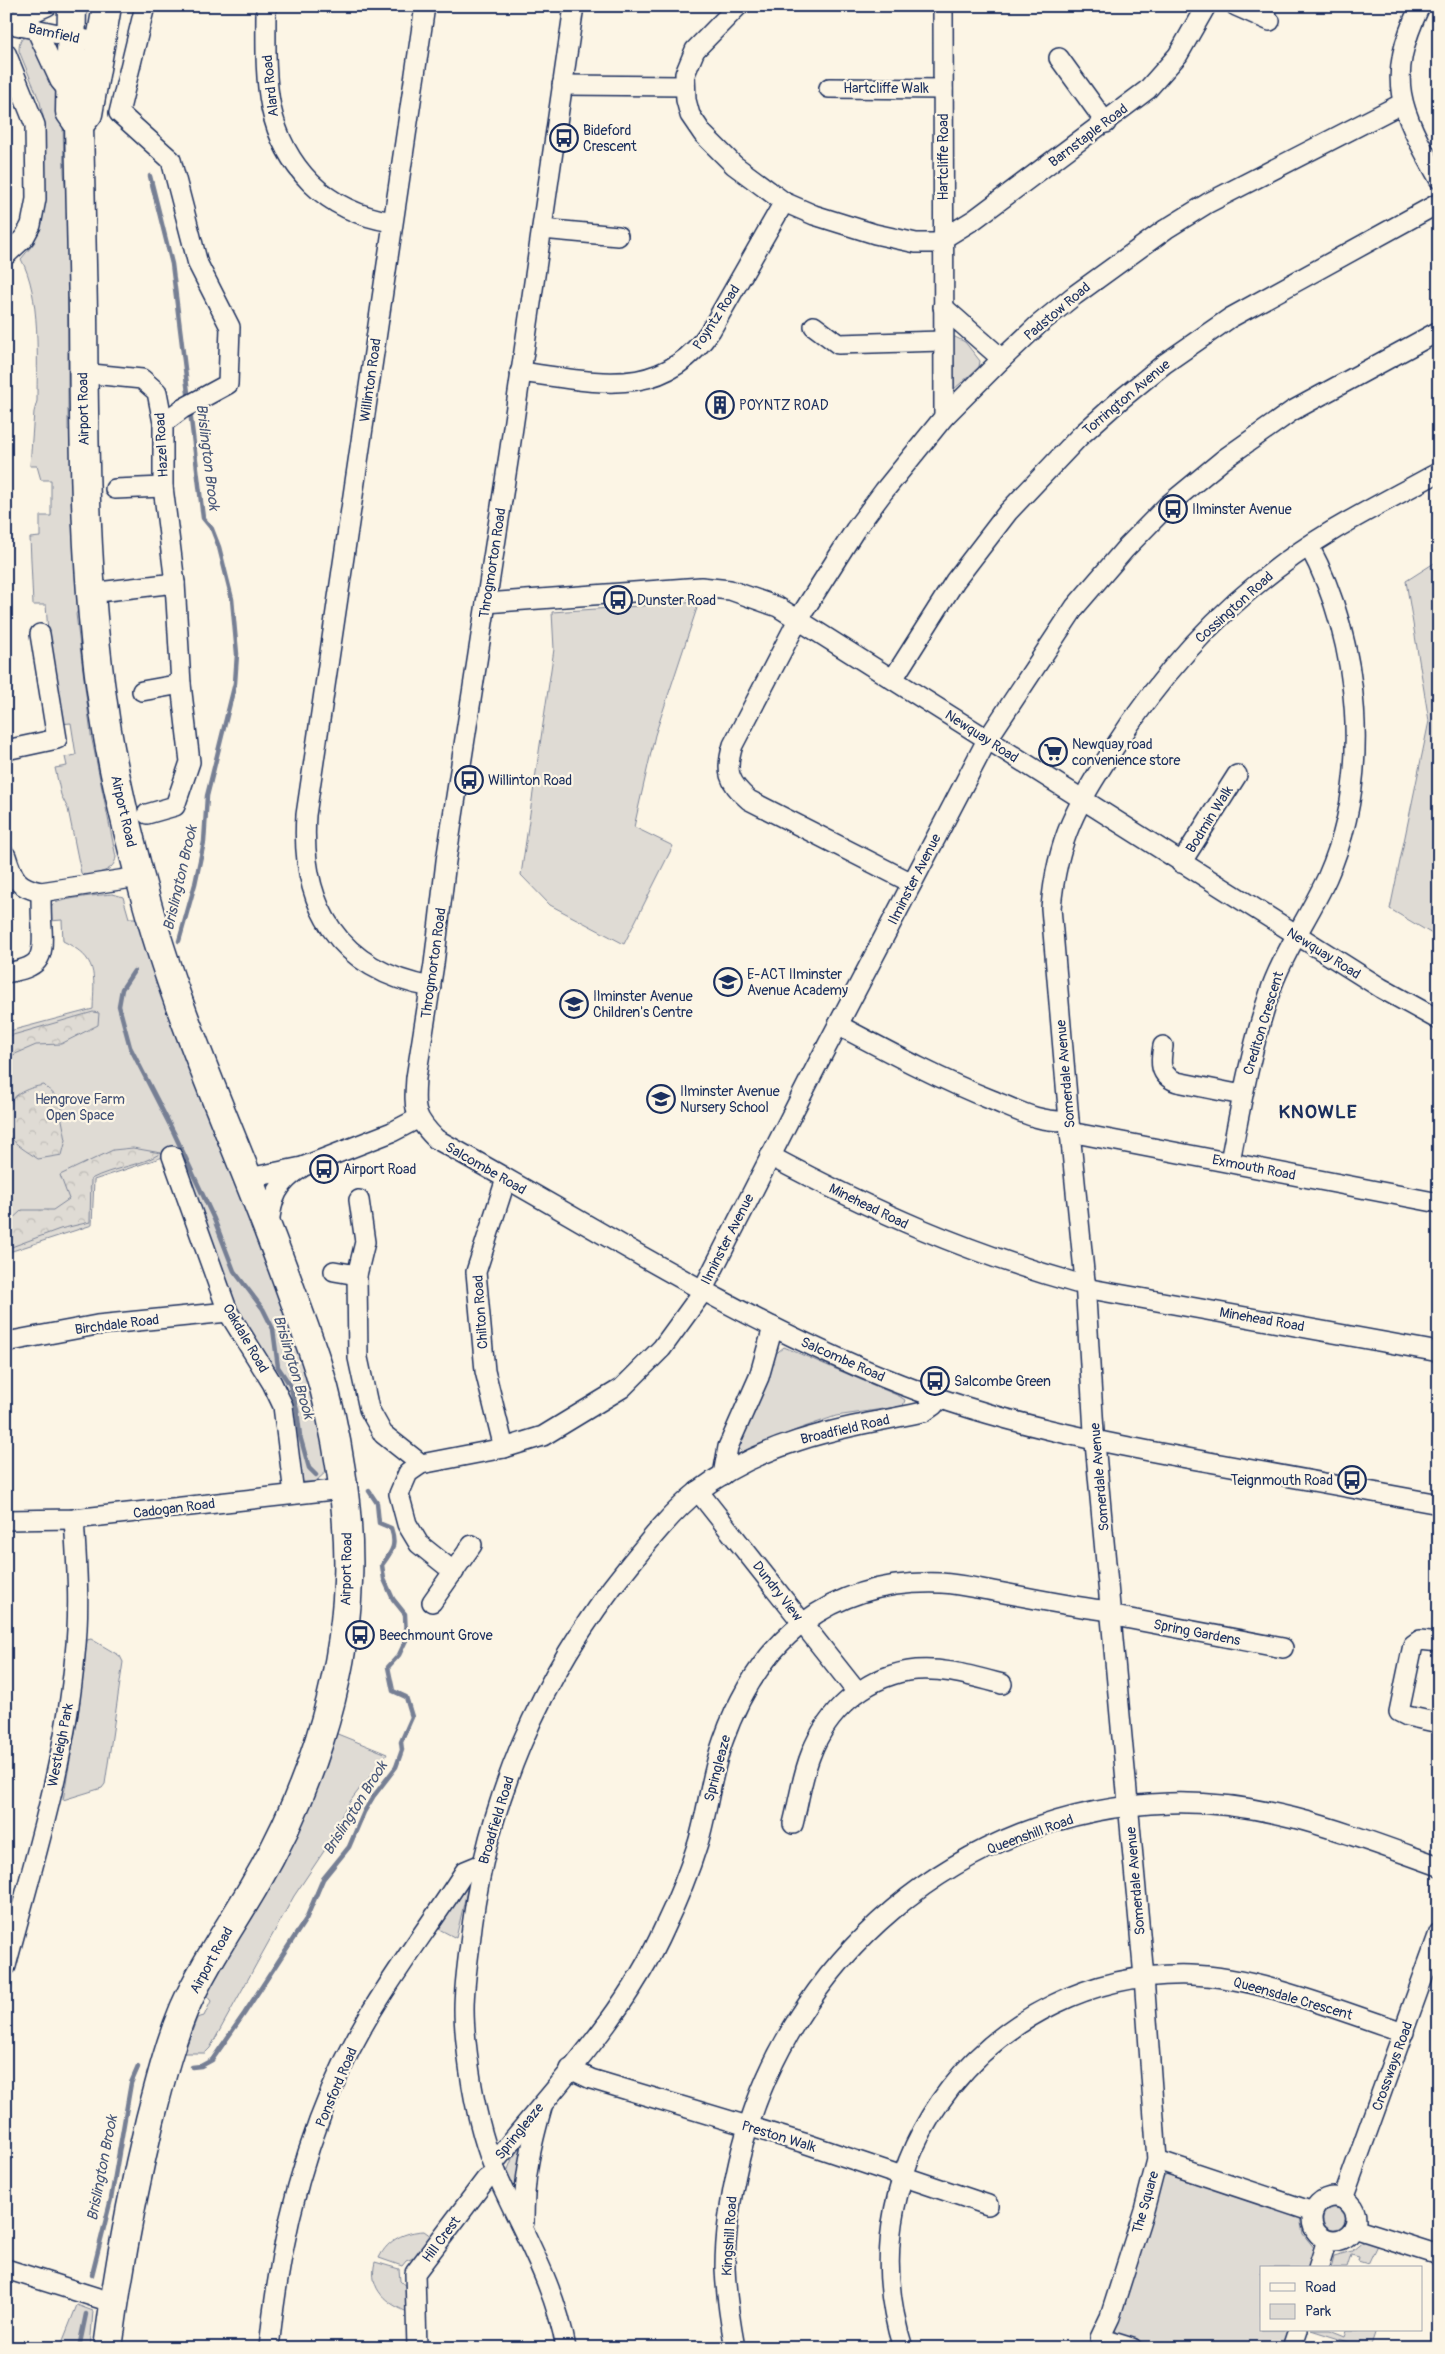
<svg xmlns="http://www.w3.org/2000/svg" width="1445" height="2354" font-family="Pangolin,sans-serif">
  <defs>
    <pattern id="forest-crowns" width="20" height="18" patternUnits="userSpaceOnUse" patternTransform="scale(1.25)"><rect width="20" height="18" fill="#dfdbd4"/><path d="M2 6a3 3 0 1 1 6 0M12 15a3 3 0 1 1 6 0" fill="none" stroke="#bfbcb8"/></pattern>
  </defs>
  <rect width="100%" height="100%" fill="#fcf5e5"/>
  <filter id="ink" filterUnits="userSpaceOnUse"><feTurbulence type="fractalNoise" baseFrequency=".02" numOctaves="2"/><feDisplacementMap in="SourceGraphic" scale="10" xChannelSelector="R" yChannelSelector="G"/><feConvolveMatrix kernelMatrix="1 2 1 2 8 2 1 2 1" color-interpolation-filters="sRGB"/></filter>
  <g filter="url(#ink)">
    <g fill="#dfdbd4" stroke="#7d8599">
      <path d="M31,35L48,39L54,44L62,74L64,173L68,217V430H73L82,603L76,614L91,735L116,857C114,872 98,873 85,876L81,873L68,809L61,795L55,768L67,766L65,757L76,755L71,723L60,724L49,645L46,605H33L30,538L40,537V516H51V480H41L37,466H30L34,412L37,401C37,360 41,295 21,259L35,242L32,239L45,126L40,102L19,51C19,41 21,37 31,35Z"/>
      <polygon points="953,336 965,342 980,361 979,367 953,390"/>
      <polygon points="1439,560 1439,938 1390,909 1429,721 1406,581"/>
      <polygon points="699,602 655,735 634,827 673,846 624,944 550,905 521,875 554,649 552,612"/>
      <path d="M113,894L123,897L129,918H137L309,1372L328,1470L315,1482H302L178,1152L94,1180L92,1225L6,1253V1032L93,1009C94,974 99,959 63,941L62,920L50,921C50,915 48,909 52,905C60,898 101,895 113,894Z"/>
      <polygon points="784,1347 899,1396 905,1400 903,1406 836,1416 796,1430 742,1452 737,1446 774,1355"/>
      <polygon points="91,1639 120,1656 123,1662 105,1784 102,1788 63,1800 78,1715 87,1640"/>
      <polygon points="335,1733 387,1754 378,1769 364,1783 346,1807 324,1851 294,1896 210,2048 205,2053 184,2053 197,2018 204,2016 211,2001 206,1995 287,1856 305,1818"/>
      <polygon points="468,1883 468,1886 456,1938 437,1928"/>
      <polygon points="528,2137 518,2198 507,2172 512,2159"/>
      <polygon points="1168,2173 1300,2217 1303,2234 1315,2249 1309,2268 1261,2268 1261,2330 1290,2330 1284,2348 1177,2348 1164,2344 1153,2346 1117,2333 1115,2330 1120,2309 1163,2177"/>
      <circle cx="1334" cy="2219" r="11"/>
      <path d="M424,2231L435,2239L416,2257L406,2261L402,2266L379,2258C388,2239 405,2232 424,2231Z"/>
      <polygon points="1364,2241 1377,2245 1368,2264 1358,2261 1359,2257 1351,2255 1347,2268 1331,2268 1334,2256 1352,2251"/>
      <path d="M375,2262L399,2269L400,2281L409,2289L410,2313C387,2304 368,2290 375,2262Z"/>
      <polygon points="77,2305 93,2311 90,2348 60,2348"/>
      <polygon points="1311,2330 1330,2330 1345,2336 1347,2330 1376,2330 1370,2348 1367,2348"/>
    </g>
    <g fill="url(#forest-crowns)" stroke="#7d8599">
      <polygon points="93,1012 99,1013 98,1025 61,1044 36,1045 6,1058 6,1037"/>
      <path d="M44,1085L63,1103L61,1115L66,1140L62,1155L38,1159C27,1151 14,1145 8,1133C5,1129 6,1123 6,1117C6,1096 26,1088 44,1085Z"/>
      <path d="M133,1148L161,1153C141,1166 114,1167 91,1179L90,1222L60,1229L6,1249V1225L22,1210H53L69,1199L60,1175L113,1150Z"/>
    </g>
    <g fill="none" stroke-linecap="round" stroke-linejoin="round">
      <g stroke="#767f94" stroke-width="4.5">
        <polyline points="150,176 172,264 189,401"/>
        <polyline points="179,941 195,884 204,842 207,796 235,683 237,654 232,599 219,547 212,529 203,518 190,411"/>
        <polyline points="134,971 122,989 119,1006 130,1047 174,1133 214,1219 234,1271 263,1309 273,1329 278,1367 290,1385 297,1410 300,1436 309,1468 316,1475"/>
        <path d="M192,2067L201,2066L212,2060L244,2014L306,1919L323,1879L349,1847L364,1812L373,1797L396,1767L402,1750L401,1742L412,1717L406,1697L393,1691L388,1667L399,1655L406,1640L405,1614L393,1599L384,1579L382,1565C392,1551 397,1546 391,1528L379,1523L377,1503L369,1491"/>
        <polyline points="92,2275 111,2199 131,2083 138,2067"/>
        <polyline points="79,2348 86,2314"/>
      </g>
      <defs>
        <g id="minor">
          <polyline points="145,6 119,113 171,160 198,264 230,327 228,384 182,409 163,423"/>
          <path d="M266,6C266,73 261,132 311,183C333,205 361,217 392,222"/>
          <path d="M425,6L306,815C300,906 338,970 431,987"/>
          <path d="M574,6L509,455L446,861L434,964L416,1078C414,1109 413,1116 436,1139C584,1220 727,1314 885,1378C992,1422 1107,1444 1220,1464C1293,1478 1366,1491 1439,1504"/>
          <polyline points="738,6 695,50 685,74 686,100 690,115 703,134 734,165 784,202 814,215 875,234 916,243 936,243 975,219 1147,90 1178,55 1206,6"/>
          <polyline points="943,6 944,417"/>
          <polyline points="1236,6 1270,21"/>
          <path d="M1420,6C1384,82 1401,110 1439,179"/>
          <polyline points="6,23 101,43"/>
          <polyline points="9,23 47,6"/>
          <polyline points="36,29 60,81 70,93"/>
          <polyline points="6,53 35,125 36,199 31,225 24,238 6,255"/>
          <polyline points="1059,58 1106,123"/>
          <polyline points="562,85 685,86"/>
          <polyline points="829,88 943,89"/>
          <polyline points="542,229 618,236"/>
          <polyline points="943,307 1002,359"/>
          <polyline points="814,326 838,344 942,341"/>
          <path d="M520,372C593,381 662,403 711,330L784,202"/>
          <polyline points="82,373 142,379 157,392 163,423 163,487 175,583 90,593"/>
          <polyline points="115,489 163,487"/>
          <polyline points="486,603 701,587 730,590 778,607 1381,988 1439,1020"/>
          <polyline points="893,679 955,581 1008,512 1080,436 1119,401 1164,364 1230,318 1439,203"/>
          <polyline points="142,691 181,684"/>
          <polyline points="6,750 57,739 40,634"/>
          <polyline points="147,814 175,806 190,762 181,684 175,583"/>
          <path d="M6,856C13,879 17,887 41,892L139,877"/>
          <polyline points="1181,863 1237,775"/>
          <path d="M912,883L749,800C728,782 725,771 733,745L798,620L855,530L884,491L944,417L1002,359L1038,325L1075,295L1166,229L1208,203L1403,103"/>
          <path d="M6,973C39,967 44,961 42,928C41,916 41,904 41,892"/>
          <path d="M838,1025C889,1052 939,1079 992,1100C1021,1112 1038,1122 1069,1121"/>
          <path d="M1163,1046C1160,1063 1159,1075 1177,1082L1242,1095"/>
          <polyline points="1070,1132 1439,1203"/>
          <polyline points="172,1156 228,1312 272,1383 283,1406 294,1494"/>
          <path d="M770,1156C871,1210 965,1252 1076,1283L1085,1281"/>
          <path d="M1230,1162C1241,1103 1252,1043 1272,986C1286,948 1310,915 1327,878C1372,777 1361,642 1309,546"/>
          <polyline points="249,1178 302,1167 392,1132 417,1119"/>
          <polyline points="359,1200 365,1242 357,1275 358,1358 369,1409 383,1434 421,1464"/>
          <path d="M269,1225C272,1197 277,1184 301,1168"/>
          <polyline points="334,1271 357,1275"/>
          <polyline points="1085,1288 1439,1352"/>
          <polyline points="6,1342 97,1325 228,1312"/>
          <polyline points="504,1448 485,1371 476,1272 506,1179"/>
          <polyline points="723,1475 728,1447 759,1377 773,1327"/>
          <polyline points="698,1491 857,1692"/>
          <polyline points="6,1520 74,1519 342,1489"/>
          <polyline points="454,1572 419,1544 407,1524 399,1494 408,1473 421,1464 504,1448 543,1436 622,1388 662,1348 699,1297 816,1067 987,740 1075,607 1125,549 1168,505 1224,459 1292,411 1439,331"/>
          <polyline points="432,1602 472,1545"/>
          <polyline points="1112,1617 1120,1617 1283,1648"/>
          <polyline points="1439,1642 1420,1640 1413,1645 1399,1712 1407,1716 1439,1723"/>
          <path d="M793,1824C799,1801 802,1776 811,1754C827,1712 863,1679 908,1671C939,1666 972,1676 1002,1684"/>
          <path d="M6,1966C33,1863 66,1761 75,1655C80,1610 77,1565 74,1519"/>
          <polyline points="570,2069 591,2079 804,2143 988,2205"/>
          <path d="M1157,2160L1144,1977L1094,1432L1085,1281L1070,1132L1051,908C1057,838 1077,805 1114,748C1170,660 1242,585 1332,531C1367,510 1403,492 1439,472"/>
          <path d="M493,2164C553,2089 625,2016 664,1928C677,1901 689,1872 698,1843C708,1810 711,1774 723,1741C759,1639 830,1579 941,1583C959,1584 976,1588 993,1591C1032,1598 1072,1607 1111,1611"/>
          <circle cx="1334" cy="2219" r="22"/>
          <polyline points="1343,2199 1439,1933"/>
          <path d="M524,2222C524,2177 530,2150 542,2107"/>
          <polyline points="1354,2228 1439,2255"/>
          <polyline points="1318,2268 1327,2240"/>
          <polyline points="6,2269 114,2303"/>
          <path d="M269,2348C280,2235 309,2118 367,2019C397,1968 433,1921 465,1871L482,1864"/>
          <polyline points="417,2348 415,2273 486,2179 496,2172"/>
          <path d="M566,2348C555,2284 521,2230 496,2172C484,2145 477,2115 472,2086C468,2061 464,2035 464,2009C464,1988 467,1966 470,1944C484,1806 540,1675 628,1567C649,1541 671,1513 697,1492C765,1440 842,1428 924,1412L934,1405L936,1397"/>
          <path d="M735,2348C730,2321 726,2295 725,2268C725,2232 731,2196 739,2161C785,1961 961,1809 1169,1803C1267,1800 1349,1834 1439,1866"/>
          <path d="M903,2348C842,2158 994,1969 1191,1975C1259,1977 1339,2011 1404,2032"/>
          <polyline points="1132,2348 1100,2338 1110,2317 1144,2210 1157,2160 1313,2212"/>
          <polyline points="1292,2348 1298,2330"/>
        </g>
        <g id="highway">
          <polyline points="72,6 70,112 79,125"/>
          <path d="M79,125C80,187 82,249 83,311C84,442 84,574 103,704C111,765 126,826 142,885C178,1024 242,1153 290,1288C299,1313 309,1339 317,1364C337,1427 351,1516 348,1581C344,1689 307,1797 253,1888C229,1929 203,1966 184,2009C169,2045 160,2082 150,2120C132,2195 118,2271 108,2348"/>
          <polyline points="79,125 88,114 107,6"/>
        </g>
      </defs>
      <use href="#minor" stroke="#1b2f5e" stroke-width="22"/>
      <use href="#highway" stroke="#1b2f5e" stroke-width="31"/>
      <use href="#minor" stroke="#fcf5e5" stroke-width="19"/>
      <use href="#highway" stroke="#fcf5e5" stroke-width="28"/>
    </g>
  </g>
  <defs>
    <symbol id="bus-ring" viewBox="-11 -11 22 22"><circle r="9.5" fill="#fcf5e5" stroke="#1b2f5e" stroke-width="1.5"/><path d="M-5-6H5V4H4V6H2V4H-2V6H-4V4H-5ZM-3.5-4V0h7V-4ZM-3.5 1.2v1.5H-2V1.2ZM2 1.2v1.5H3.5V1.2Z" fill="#1b2f5e"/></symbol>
    <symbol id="building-ring" viewBox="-11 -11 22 22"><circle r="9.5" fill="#fcf5e5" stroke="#1b2f5e" stroke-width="1.5"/><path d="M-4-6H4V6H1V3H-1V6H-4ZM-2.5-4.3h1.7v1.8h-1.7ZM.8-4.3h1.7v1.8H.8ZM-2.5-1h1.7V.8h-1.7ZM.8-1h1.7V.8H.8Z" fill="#1b2f5e"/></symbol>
    <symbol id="supermarket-ring" viewBox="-11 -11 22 22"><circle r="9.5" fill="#fcf5e5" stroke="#1b2f5e" stroke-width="1.5"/><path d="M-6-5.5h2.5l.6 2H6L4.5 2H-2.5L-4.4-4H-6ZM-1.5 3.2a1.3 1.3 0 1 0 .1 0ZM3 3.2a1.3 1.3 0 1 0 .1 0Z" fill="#1b2f5e"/></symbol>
    <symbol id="school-ring" viewBox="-11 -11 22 22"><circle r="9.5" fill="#fcf5e5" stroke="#1b2f5e" stroke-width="1.5"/><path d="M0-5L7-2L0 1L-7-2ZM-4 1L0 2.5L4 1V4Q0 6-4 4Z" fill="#1b2f5e"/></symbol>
  </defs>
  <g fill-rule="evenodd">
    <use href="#bus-ring" x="548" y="122" width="32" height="32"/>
    <use href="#building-ring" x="704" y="389" width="32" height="32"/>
    <use href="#bus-ring" x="1157" y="493" width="32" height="32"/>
    <use href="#bus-ring" x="602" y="584" width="32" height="32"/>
    <use href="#supermarket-ring" x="1037" y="736" width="32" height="32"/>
    <use href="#bus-ring" x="453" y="764" width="32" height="32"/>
    <use href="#school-ring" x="712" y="966" width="32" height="32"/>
    <use href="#school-ring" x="558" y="988" width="32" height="32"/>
    <use href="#school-ring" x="645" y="1083" width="32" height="32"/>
    <use href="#bus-ring" x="308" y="1153" width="32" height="32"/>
    <use href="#bus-ring" x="919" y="1365" width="32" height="32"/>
    <use href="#bus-ring" x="1336" y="1464" width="32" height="32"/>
    <use href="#bus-ring" x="344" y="1619" width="32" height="32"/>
  </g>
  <g text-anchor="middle" stroke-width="4.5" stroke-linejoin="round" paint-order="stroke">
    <g font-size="14" fill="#1b2f5e" stroke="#fcf5e5">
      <text transform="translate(54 33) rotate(12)" y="5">Bamfield</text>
      <text transform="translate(270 86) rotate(-96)" y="5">Alard Road</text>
      <text x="886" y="93">Hartcliffe Walk</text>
      <text transform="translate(1088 135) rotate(-37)" y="5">Barnstaple Road</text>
      <text transform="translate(943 157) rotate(-90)" y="5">Hartcliffe Road</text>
      <text transform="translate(1057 311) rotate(-40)" y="5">Padstow Road</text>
      <text transform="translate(716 317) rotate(-57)" y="5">Poyntz Road</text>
      <text transform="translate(370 380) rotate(-82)" y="5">Willinton Road</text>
      <text transform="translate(1126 397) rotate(-40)" y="5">Torrington Avenue</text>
      <text transform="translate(83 409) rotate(-91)" y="5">Airport Road</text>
      <text transform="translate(161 445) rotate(-93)" y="5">Hazel Road</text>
      <text transform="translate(492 563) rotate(-81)" y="5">Throgmorton Road</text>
      <text transform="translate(1234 607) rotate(-42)" y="5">Cossington Road</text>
      <text transform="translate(982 736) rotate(33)" y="5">Newquay Road</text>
      <text transform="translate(124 811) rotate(77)" y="5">Airport Road</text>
      <text transform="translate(1209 819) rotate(-58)" y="5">Bodmin Walk</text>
      <text transform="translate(914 879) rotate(-63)" y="5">Ilminster Avenue</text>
      <text transform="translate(1324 953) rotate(32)" y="5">Newquay Road</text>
      <text transform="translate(433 963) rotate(-82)" y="5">Throgmorton Road</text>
      <text transform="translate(1263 1023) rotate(-73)" y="5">Crediton Crescent</text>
      <text transform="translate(1065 1074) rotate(-95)" y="5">Somerdale Avenue</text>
      <text transform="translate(1254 1167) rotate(11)" y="5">Exmouth Road</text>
      <text transform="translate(486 1168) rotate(30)" y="5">Salcombe Road</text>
      <text transform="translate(869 1206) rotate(26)" y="5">Minehead Road</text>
      <text transform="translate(727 1239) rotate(-63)" y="5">Ilminster Avenue</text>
      <text transform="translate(480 1312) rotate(-94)" y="5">Chilton Road</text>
      <text transform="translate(1262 1319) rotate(10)" y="5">Minehead Road</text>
      <text transform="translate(117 1324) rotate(-7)" y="5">Birchdale Road</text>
      <text transform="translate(246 1338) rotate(60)" y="5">Oakdale Road</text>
      <text transform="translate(843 1359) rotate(24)" y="5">Salcombe Road</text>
      <text transform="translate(845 1429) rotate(-13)" y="5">Broadfield Road</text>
      <text transform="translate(1099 1477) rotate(-95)" y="5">Somerdale Avenue</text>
      <text transform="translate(174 1508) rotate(-7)" y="5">Cadogan Road</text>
      <text transform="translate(346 1569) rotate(-89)" y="5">Airport Road</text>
      <text transform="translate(778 1591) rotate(52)" y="5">Dundry View</text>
      <text transform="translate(1197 1632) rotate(11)" y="5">Spring Gardens</text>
      <text transform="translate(60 1745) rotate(-79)" y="5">Westleigh Park</text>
      <text transform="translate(717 1768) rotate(-75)" y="5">Springleaze</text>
      <text transform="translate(496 1820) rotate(-73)" y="5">Broadfield Road</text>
      <text transform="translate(1030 1834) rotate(-20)" y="5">Queenshill Road</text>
      <text transform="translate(1135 1881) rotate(-95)" y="5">Somerdale Avenue</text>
      <text transform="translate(211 1960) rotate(-61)" y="5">Airport Road</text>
      <text transform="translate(1293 1998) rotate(16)" y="5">Queensdale Crescent</text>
      <text transform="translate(1392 2066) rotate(-70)" y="5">Crossways Road</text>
      <text transform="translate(336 2087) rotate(-67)" y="5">Ponsford Road</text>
      <text transform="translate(519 2131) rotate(-51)" y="5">Springleaze</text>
      <text transform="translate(779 2136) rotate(17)" y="5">Preston Walk</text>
      <text transform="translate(1145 2202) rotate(-74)" y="5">The Square</text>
      <text transform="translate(729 2236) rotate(-86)" y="5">Kingshill Road</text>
      <text transform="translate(441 2239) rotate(-53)" y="5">Hill Crest</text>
    </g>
    <g font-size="14" fill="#1b2f5e" stroke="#fcf5e5" text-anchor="start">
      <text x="583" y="135">Bideford<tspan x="583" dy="16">Crescent</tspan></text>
      <text x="739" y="410">POYNTZ ROAD</text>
      <text x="1192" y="514">Ilminster Avenue</text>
      <text x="637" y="605">Dunster Road</text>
      <text x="1072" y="749">Newquay road<tspan x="1072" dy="16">convenience store</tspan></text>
      <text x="488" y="785">Willinton Road</text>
      <text x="747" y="979">E-ACT Ilminster<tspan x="747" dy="16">Avenue Academy</tspan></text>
      <text x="593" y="1001">Ilminster Avenue<tspan x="593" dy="16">Children's Centre</tspan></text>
      <text x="680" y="1096">Ilminster Avenue<tspan x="680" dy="16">Nursery School</tspan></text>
      <text x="343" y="1174">Airport Road</text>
      <text x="954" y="1386">Salcombe Green</text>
      <text x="1333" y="1485" text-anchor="end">Teignmouth Road</text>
      <text x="379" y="1640">Beechmount Grove</text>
    </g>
    <g font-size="14" fill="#425176" stroke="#fcf5e5">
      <text x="80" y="1104">Hengrove Farm<tspan x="80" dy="16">Open Space</tspan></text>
    </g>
    <g font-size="15" font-style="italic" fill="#485779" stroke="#fcf5e5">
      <text transform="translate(208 457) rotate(83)" y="5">Brislington Brook</text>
      <text transform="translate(180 878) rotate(-77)" y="5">Brislington Brook</text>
      <text transform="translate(294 1367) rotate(73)" y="5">Brislington Brook</text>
      <text transform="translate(355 1808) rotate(-58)" y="5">Brislington Brook</text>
      <text transform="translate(102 2168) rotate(-79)" y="5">Brislington Brook</text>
    </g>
    <g font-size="19" font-weight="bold" letter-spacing="1" fill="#1b2f5e" stroke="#fcf5e5">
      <text x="1318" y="1118">KNOWLE</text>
    </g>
  </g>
  <rect width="1445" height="2354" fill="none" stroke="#fcf5e5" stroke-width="25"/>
  <rect x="12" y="12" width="1420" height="2329" fill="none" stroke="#1b2f5e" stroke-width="2" filter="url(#ink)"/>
  <rect x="1260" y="2266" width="162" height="65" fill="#fcf5e5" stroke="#a2a6af"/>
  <rect x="1270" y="2283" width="25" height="8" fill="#fcf5e5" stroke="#a2a6af"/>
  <text x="1305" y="2292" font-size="15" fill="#1b2f5e">Road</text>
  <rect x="1270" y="2304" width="25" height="15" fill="#dfdbd4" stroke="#a2a6af"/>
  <text x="1305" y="2316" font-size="15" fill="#1b2f5e">Park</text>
</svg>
